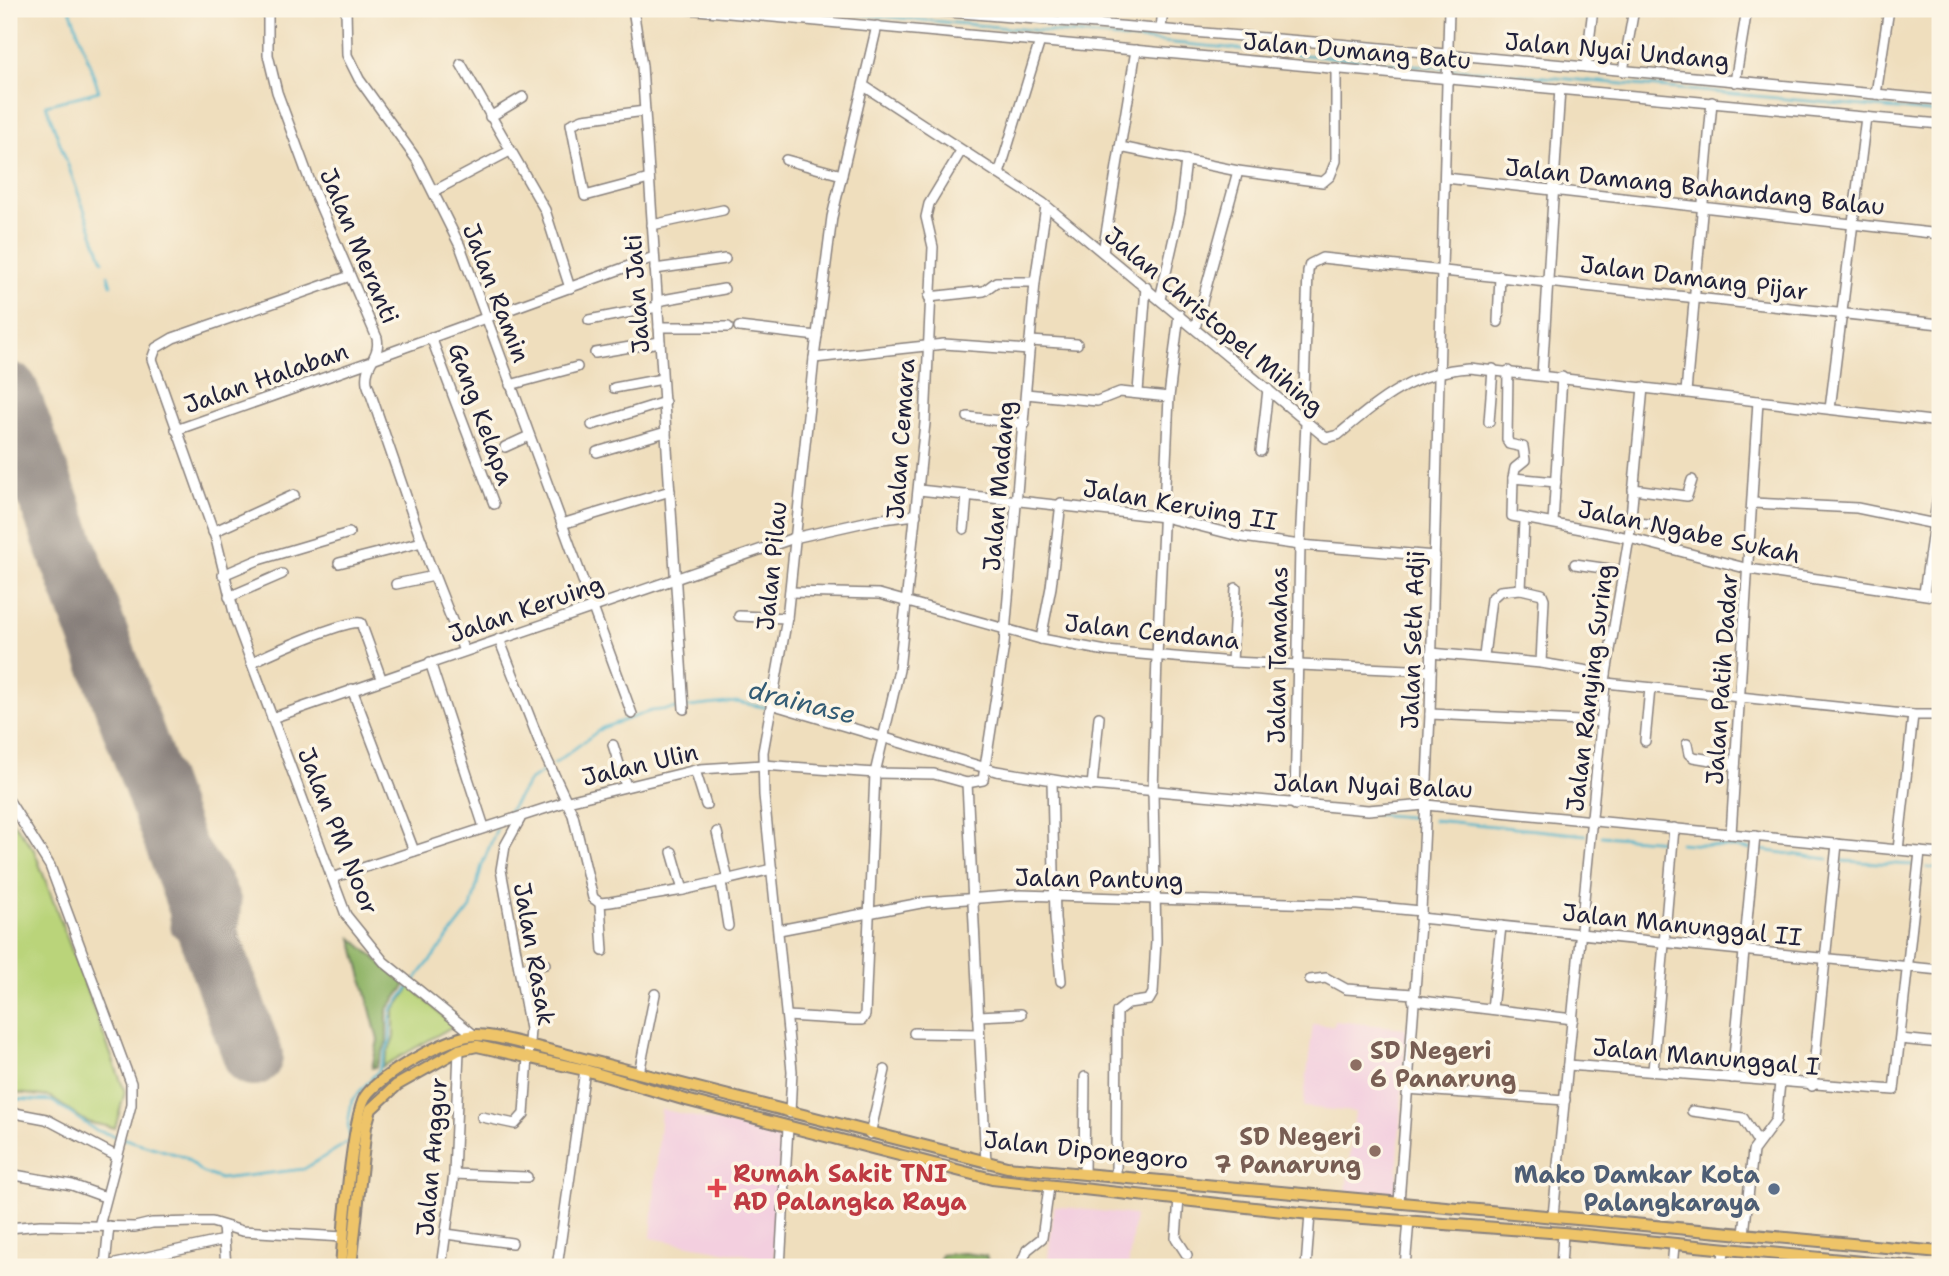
<svg xmlns="http://www.w3.org/2000/svg" width="1949" height="1276" font-family="'Shantell Sans',sans-serif">
  <rect width="100%" height="100%" fill="#fcf5e5"/>
  <filter id="ink" filterUnits="userSpaceOnUse"><feTurbulence type="fractalNoise" baseFrequency=".0143" numOctaves="2"/><feDisplacementMap in="SourceGraphic" scale="14" xChannelSelector="R" yChannelSelector="G"/><feConvolveMatrix kernelMatrix="1 2 1 2 8 2 1 2 1" color-interpolation-filters="sRGB"/></filter>
  <filter id="wash" filterUnits="userSpaceOnUse"><feTurbulence type="fractalNoise" baseFrequency=".00686" numOctaves="4" result="noise"/><feDisplacementMap in="SourceGraphic" scale="28" xChannelSelector="R" yChannelSelector="G"/><feGaussianBlur stdDeviation="1.57" result="paint"/><feColorMatrix in="noise" values="0 0 0 0 0 0 0 0 0 0 0 0 0 0 0 0 0 1.4 0 .05"/><feComposite in="paint" operator="in"/></filter>
  <g filter="url(#wash)">
    <rect width="100%" height="100%" fill="#efdebd"/>
    <g fill="#f3cfdf">
      <polygon points="1335,1021 1406,1028 1396,1195 1346,1191 1355,1112 1303,1107 1313,1024 1334,1026"/>
      <polygon points="661,1109 781,1137 774,1260 651,1238"/>
      <polygon points="1054,1206 1135,1215 1128,1267 1047,1267"/>
    </g>
    <g fill="#bad47a" stroke="#6e7b5a" stroke-width="2">
      <polygon points="9,816 34,850 125,1092 115,1128 87,1122 50,1097 9,1092"/>
      <polygon points="411,986 453,1026 382,1067 394,1037 394,1011"/>
    </g>
    <g fill="#93b66a" stroke="#5a6c52" stroke-width="2">
      <polygon points="352,938 406,985 387,1010 387,1042 376,1067 372,1068 378,1040"/>
      <polygon points="963,1253 986,1256 990,1267 939,1267 941,1255"/>
    </g>
    <g fill="none" stroke-linecap="round" stroke-linejoin="round">
      <g stroke="#4db3cb" stroke-width="2.5">
        <polyline points="70,9 99,91 46,105 103,261"/>
        <polyline points="802,9 1940,113"/>
        <polyline points="108,275 111,285"/>
        <polyline points="554,764 602,728 651,711 736,702 769,708"/>
        <polyline points="1024,780 1049,784"/>
        <polyline points="1372,814 1421,818"/>
        <polyline points="505,817 529,781 548,768"/>
        <polyline points="1433,820 1586,835"/>
        <polyline points="1602,836 1666,841"/>
        <polyline points="1680,843 1751,849"/>
        <polyline points="1761,850 1828,859"/>
        <polyline points="1842,861 1914,865"/>
        <polyline points="1927,867 1940,868"/>
        <polyline points="9,1099 52,1101 95,1130 185,1157 201,1172 220,1179 304,1169 350,1141 348,1124 352,1100 379,1070 390,1041 391,1011 471,908 482,865 497,828"/>
      </g>
      <polyline stroke="#88807c" stroke-width="23" points="154,787 220,879 230,901 228,923 216,933 196,938 182,927 180,908 192,890"/>
      <polyline stroke="#88807c" stroke-width="60" points="9,392 253,1056"/>
    </g>
  </g>
  <g filter="url(#ink)">
    <g fill="none" stroke-linecap="round" stroke-linejoin="round">
      <defs>
        <g id="minor">
          <path d="M268,9V55L277,92L312,187L377,338C381,357 364,363 367,383L428,560L464,651"/>
          <polyline points="346,9 347,55 359,79 417,160 460,246 632,714"/>
          <polyline points="633,9 642,66 684,709"/>
          <polyline points="686,9 1940,124"/>
          <polyline points="913,9 1338,44 1940,100"/>
          <polyline points="1161,29 1163,9"/>
          <polyline points="461,64 545,210 570,288"/>
          <polyline points="1586,67 1593,9"/>
          <polyline points="1623,71 1634,9"/>
          <polyline points="1735,82 1747,9"/>
          <path d="M864,86L1043,203L1326,438L1338,435C1380,400 1412,372 1469,368L1940,422"/>
          <polyline points="1876,94 1889,9"/>
          <polyline points="645,111 583,119 571,124 585,196 649,179"/>
          <polyline points="490,117 523,97"/>
          <polyline points="1120,147 1238,171 1323,182 1330,176 1336,161 1336,68"/>
          <polyline points="786,160 842,175"/>
          <polyline points="999,174 1040,41"/>
          <polyline points="1446,178 1940,234"/>
          <polyline points="434,191 510,151"/>
          <polyline points="652,225 723,210"/>
          <polyline points="1103,252 1136,50"/>
          <polyline points="655,269 725,259"/>
          <polyline points="350,276 173,338 156,348 152,359 216,539 236,621 346,915 384,962 474,1035"/>
          <polyline points="929,297 984,291 996,282 1035,282"/>
          <polyline points="1160,299 1180,211 1186,160"/>
          <polyline points="657,301 724,289"/>
          <polyline points="589,320 657,307"/>
          <polyline points="1498,322 1500,276"/>
          <polyline points="659,327 728,327"/>
          <polyline points="739,327 817,336"/>
          <polyline points="1195,328 1238,171"/>
          <polyline points="431,337 494,504"/>
          <polyline points="1030,341 1077,344"/>
          <polyline points="595,353 660,342"/>
          <polyline points="375,358 654,257"/>
          <polyline points="814,358 944,344 1029,350"/>
          <polyline points="1508,371 1507,439 1509,444 1523,447 1525,460 1515,468 1513,478"/>
          <polyline points="1542,375 1560,88"/>
          <polyline points="510,385 577,367"/>
          <polyline points="614,388 662,379"/>
          <polyline points="1138,392 1146,287"/>
          <polyline points="1686,392 1712,102"/>
          <polyline points="1026,394 1097,401 1120,392 1169,397"/>
          <polyline points="1830,409 1866,117"/>
          <polyline points="968,417 1025,424"/>
          <polyline points="1303,420 1308,271 1310,264 1322,258 1940,324"/>
          <polyline points="1489,422 1493,369"/>
          <polyline points="592,425 665,402"/>
          <polyline points="176,430 369,362"/>
          <polyline points="505,447 529,436"/>
          <polyline points="1261,451 1268,389"/>
          <polyline points="597,452 666,432"/>
          <polyline points="1556,482 1513,478 1512,516 1629,538 1749,569 1940,597"/>
          <polyline points="1633,489 1687,496 1692,480"/>
          <polyline points="919,490 1164,517 1243,537 1300,545 1435,556"/>
          <polyline points="1753,503 1857,508 1935,524"/>
          <polyline points="1629,522 1656,525"/>
          <polyline points="1553,523 1562,377"/>
          <polyline points="562,524 670,491"/>
          <polyline points="964,529 967,495"/>
          <polyline points="213,532 294,495"/>
          <polyline points="339,563 422,542"/>
          <polyline points="1575,564 1623,571"/>
          <polyline points="223,575 258,560 349,533"/>
          <polyline points="396,584 434,576"/>
          <polyline points="1521,589 1542,594 1544,599 1541,663"/>
          <polyline points="790,592 879,594 1041,639 1106,651 1232,662 1431,671"/>
          <polyline points="1924,593 1940,481"/>
          <polyline points="229,597 282,574"/>
          <polyline points="739,616 787,618"/>
          <polyline points="499,639 543,751 573,815 593,898 600,903 610,902 683,890 772,869"/>
          <polyline points="1041,639 1051,587 1061,503"/>
          <polyline points="1431,653 1541,663 1606,674"/>
          <polyline points="1484,656 1491,599 1500,591 1521,589 1524,520"/>
          <polyline points="430,662 484,827"/>
          <polyline points="1232,662 1236,588"/>
          <path d="M251,663C268,654 347,619 361,623L381,678"/>
          <polyline points="1606,683 1913,715 1940,715"/>
          <polyline points="352,689 414,851"/>
          <polyline points="771,704 996,771 1079,784 1368,810 1426,805 1940,854"/>
          <polyline points="1430,714 1602,722"/>
          <polyline points="272,718 794,538 874,520 916,515"/>
          <polyline points="1645,741 1650,688"/>
          <polyline points="1687,744 1689,754 1693,757 1735,764"/>
          <polyline points="613,745 626,786"/>
          <polyline points="695,770 706,805"/>
          <polyline points="1052,780 1055,918 1061,981"/>
          <polyline points="967,783 986,1163"/>
          <polyline points="1092,786 1099,717"/>
          <polyline points="9,801 50,866 131,1083 131,1105 99,1226"/>
          <polyline points="1295,805 1300,545 1306,423"/>
          <polyline points="717,832 728,880"/>
          <polyline points="1731,834 1758,401"/>
          <polyline points="1898,850 1913,715"/>
          <polyline points="672,852 683,890"/>
          <polyline points="332,878 568,801 700,769 763,765 875,773 934,774 967,783 983,780 1004,645 1035,282 1046,206"/>
          <polyline points="721,882 728,926"/>
          <polyline points="600,903 603,951"/>
          <polyline points="1420,918 1940,970"/>
          <polyline points="779,930 926,902 1020,895 1357,905 1421,911"/>
          <polyline points="520,969 545,964"/>
          <polyline points="1310,980 1326,978 1346,989 1413,994"/>
          <polyline points="1413,1000 1573,1019"/>
          <polyline points="1492,1009 1501,926"/>
          <polyline points="787,1016 854,1020 862,1020 865,1015 875,773 899,670 925,423 933,247 926,217 929,204 961,151"/>
          <polyline points="978,1016 1021,1014"/>
          <polyline points="914,1033 979,1034"/>
          <polyline points="1900,1039 1940,1043"/>
          <polyline points="1568,1065 1894,1090 1920,852"/>
          <polyline points="1653,1071 1674,828"/>
          <polyline points="639,1073 655,994"/>
          <polyline points="1732,1078 1755,836"/>
          <polyline points="1812,1086 1837,844"/>
          <polyline points="1406,1089 1565,1100"/>
          <polyline points="1692,1111 1743,1118 1758,1142"/>
          <polyline points="9,1112 46,1119 116,1156"/>
          <polyline points="790,1113 792,1071 764,795 763,752 787,618 814,358 832,217 877,26"/>
          <polyline points="482,1117 515,1124 524,1114 530,1029 501,870 505,846 520,819"/>
          <polyline points="870,1134 885,1070"/>
          <polyline points="1084,1173 1085,1077"/>
          <polyline points="9,1174 72,1185 105,1197"/>
          <polyline points="454,1174 527,1177"/>
          <polyline points="1116,1177 1117,1012 1128,1003 1149,1000 1153,993 1156,941 1153,791 1157,657 1169,397 1179,314"/>
          <polyline points="1179,1199 1176,1238 1187,1255"/>
          <polyline points="1399,1202 1421,911 1430,714 1449,9"/>
          <polyline points="1553,1216 1606,674 1629,538 1643,387"/>
          <polyline points="223,1226 226,1267"/>
          <polyline points="9,1228 40,1225 135,1227 152,1223 196,1222 212,1222 242,1231 343,1237"/>
          <polyline points="446,1234 512,1243"/>
          <polyline points="1744,1234 1753,1151 1776,1120 1780,1083"/>
          <polyline points="105,1265 109,1226"/>
          <polyline points="102,1267 224,1240"/>
          <polyline points="441,1267 454,1174 459,1050"/>
          <polyline points="557,1267 585,1070"/>
          <polyline points="780,1267 788,1127"/>
          <polyline points="1020,1267 1027,1250 1042,1238 1049,1187"/>
          <polyline points="1306,1267 1310,1214"/>
          <polyline points="1405,1267 1409,1220"/>
          <polyline points="1561,1267 1563,1233"/>
          <polyline points="1672,1267 1674,1246"/>
          <polyline points="1722,1267 1724,1251"/>
        </g>
        <g id="major">
          <path d="M341,1267C343,1235 352,1120 365,1097C379,1075 451,1035 476,1035C494,1035 512,1041 529,1045L1007,1167L1940,1252"/>
          <polyline points="351,1267 366,1126 371,1109 397,1085 459,1050 477,1046 585,1070 686,1100 992,1179 1310,1214 1563,1233 1913,1267"/>
        </g>
      </defs>
      <use href="#minor" stroke="#88807c" stroke-width="12"/>
      <use href="#major" stroke="#88807c" stroke-width="14"/>
      <use href="#minor" stroke="#fff" stroke-width="9"/>
      <use href="#major" stroke="#eec469" stroke-width="10"/>
    </g>
  </g>
  <g fill="#8d6e63" stroke="#fcf5e5" stroke-width="2.5">
    <circle cx="1356" cy="1065" r="7"/>
    <circle cx="1375" cy="1151" r="7"/>
  </g>
  <path fill="#e0444e" stroke="#fcf5e5" stroke-width="2.5" d="M713.5 1177.5h7v7h7v7h-7v7h-7v-7h-7v-7h7z"/>
  <circle fill="#5c6f8a" stroke="#fcf5e5" stroke-width="2.5" cx="1774" cy="1189" r="7"/>
  <g text-anchor="middle" stroke-width="7" stroke-linejoin="round" paint-order="stroke">
    <g font-size="24" fill="#22223b" stroke="#fcf5e5">
      <text transform="translate(1357 51) rotate(5)" y="8">Jalan Dumang Batu</text>
      <text transform="translate(1617 51) rotate(5)" y="8">Jalan Nyai Undang</text>
      <text transform="translate(1695 187) rotate(6)" y="8">Jalan Damang Bahandang Balau</text>
      <text transform="translate(359 246) rotate(67)" y="8">Jalan Meranti</text>
      <text transform="translate(1694 278) rotate(7)" y="8">Jalan Damang Pijar</text>
      <text transform="translate(496 293) rotate(69)" y="8">Jalan Ramin</text>
      <text transform="translate(637 294) rotate(-94)" y="8">Jalan Jati</text>
      <text transform="translate(1214 321) rotate(40)" y="8">Jalan Christopel Mihing</text>
      <text transform="translate(266 378) rotate(-19)" y="8">Jalan Halaban</text>
      <text transform="translate(481 414) rotate(70)" y="8">Gang Kelapa</text>
      <text transform="translate(901 439) rotate(-86)" y="8">Jalan Cemara</text>
      <text transform="translate(999 486) rotate(-85)" y="8">Jalan Madang</text>
      <text transform="translate(1180 505) rotate(10)" y="8">Jalan Keruing II</text>
      <text transform="translate(1689 532) rotate(12)" y="8">Jalan Ngabe Sukah</text>
      <text transform="translate(772 566) rotate(-84)" y="8">Jalan Pilau</text>
      <text transform="translate(526 609) rotate(-19)" y="8">Jalan Keruing</text>
      <text transform="translate(1152 632) rotate(6)" y="8">Jalan Cendana</text>
      <text transform="translate(1413 640) rotate(-88)" y="8">Jalan Seth Adji</text>
      <text transform="translate(1278 655) rotate(-89)" y="8">Jalan Tamahas</text>
      <text transform="translate(1722 679) rotate(-86)" y="8">Jalan Patih Dadar</text>
      <text transform="translate(1590 688) rotate(-83)" y="8">Jalan Ranying Suring</text>
      <text transform="translate(640 765) rotate(-13)" y="8">Jalan Ulin</text>
      <text transform="translate(1373 786) rotate(2)" y="8">Jalan Nyai Balau</text>
      <text transform="translate(338 831) rotate(68)" y="8">Jalan PM Noor</text>
      <text transform="translate(1099 879) rotate(1)" y="8">Jalan Pantung</text>
      <text transform="translate(1682 925) rotate(6)" y="8">Jalan Manunggal II</text>
      <text transform="translate(534 954) rotate(80)" y="8">Jalan Rasak</text>
      <text transform="translate(1706 1057) rotate(5)" y="8">Jalan Manunggal I</text>
      <text transform="translate(1086 1150) rotate(6)" y="8">Jalan Diponegoro</text>
      <text transform="translate(432 1157) rotate(-85)" y="8">Jalan Anggur</text>
    </g>
    <g font-size="24" font-weight="bold" fill="#785e54" stroke="#fcf5e5" text-anchor="start">
      <text x="1370" y="1059">SD Negeri<tspan x="1370" dy="28">6 Panarung</tspan></text>
      <text x="1361" y="1145" text-anchor="end">SD Negeri<tspan x="1361" dy="28">7 Panarung</tspan></text>
    </g>
    <g font-size="24" font-weight="bold" fill="#be3a42" stroke="#fcf5e5" text-anchor="start">
      <text x="733" y="1182">Rumah Sakit TNI<tspan x="733" dy="28">AD Palangka Raya</tspan></text>
    </g>
    <g font-size="24" font-weight="bold" fill="#4e5e75" stroke="#fcf5e5" text-anchor="end">
      <text x="1760" y="1183">Mako Damkar Kota<tspan x="1760" dy="28">Palangkaraya</tspan></text>
    </g>
    <g font-size="26" font-style="italic" fill="#335c75" stroke="#fcf5e5">
      <text transform="translate(802 702) rotate(14)" y="9">drainase</text>
    </g>
  </g>
  <rect width="1949" height="1276" fill="none" stroke="#fcf5e5" stroke-width="35"/>
</svg>
